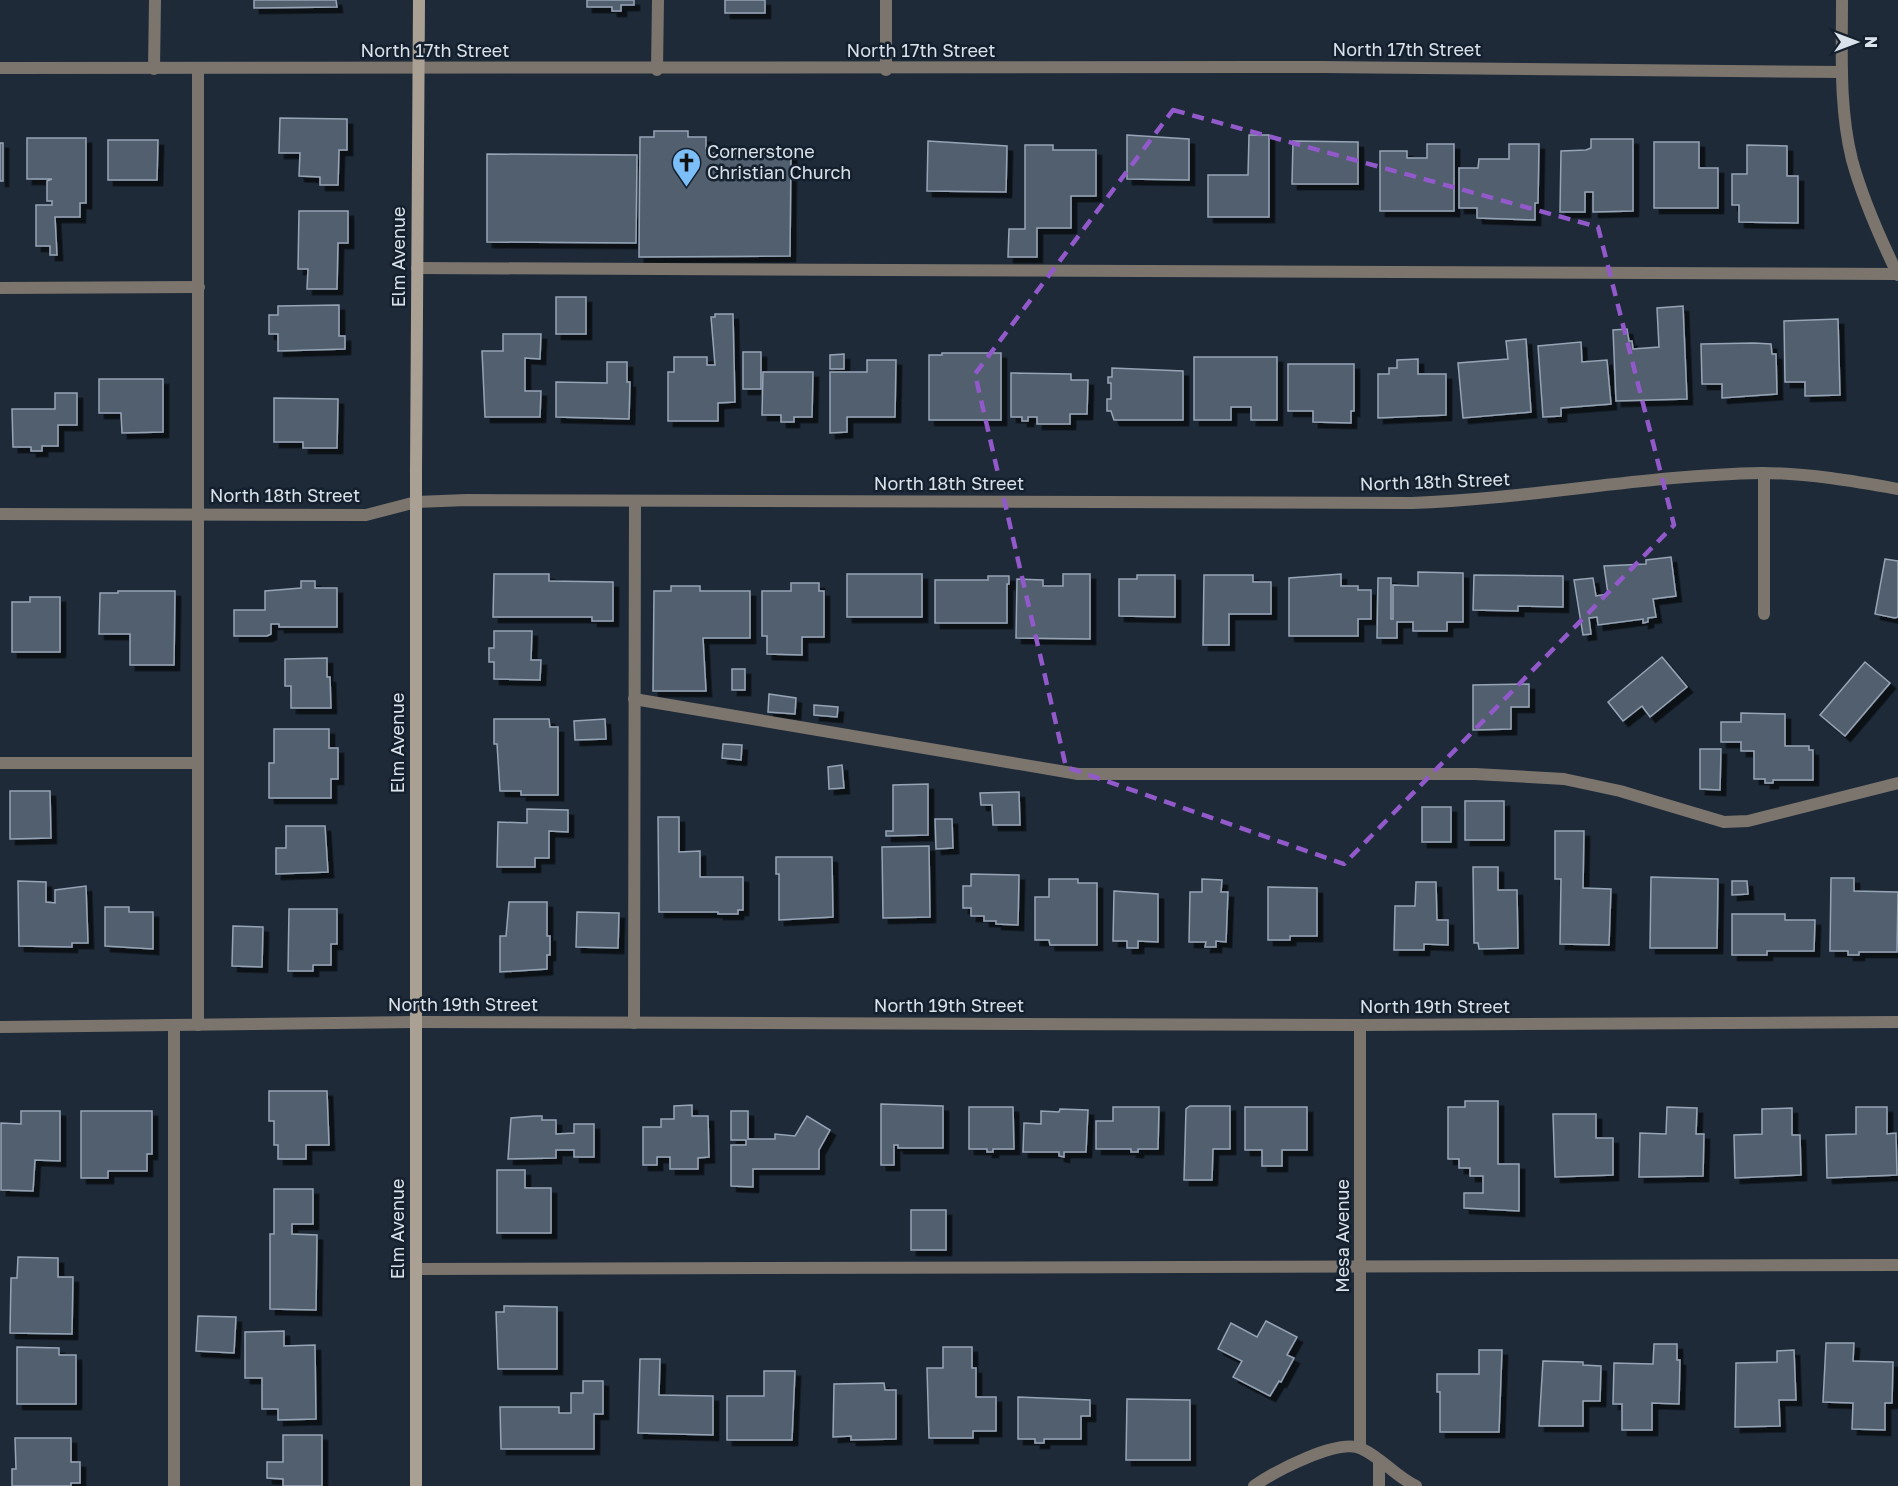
<svg xmlns="http://www.w3.org/2000/svg" width="1898" height="1486" font-family="'Golos Text',sans-serif">
  <defs>
    <filter id="shadow"><feDropShadow dx="5.5" dy="5.5" stdDeviation="0" flood-color="#0009"/></filter>
  </defs>
  <rect width="100%" height="100%" fill="#1e2a38"/>
  <g fill="#515f6e" stroke="#96a4b6" stroke-width="1.5" filter="url(#shadow)">
    <polygon points="254,0 336,0 337,7 254,8"/>
    <polygon points="587,0 634,0 634,5 621,5 621,11 612,11 612,7 587,7"/>
    <rect x="725" y="0" width="40" height="13"/>
    <polygon points="280,118 347,119 347,150 339,150 338,185 320,185 320,177 299,176 300,153 279,153"/>
    <polygon points="654,131 688,131 688,137 706,137 706,153 791,154 790,256 639,257 640,137 654,137"/>
    <polygon points="1127,135 1189,139 1189,180 1127,179"/>
    <polygon points="1249,135 1269,135 1269,217 1208,217 1208,175 1248,175"/>
    <polygon points="27,138 86,138 86,203 80,203 80,217 55,217 57,255 50,255 50,246 36,246 36,205 52,205 52,201 47,201 47,181 52,179 27,179"/>
    <polygon points="1591,139 1633,139 1633,211 1593,212 1593,192 1585,192 1585,212 1560,212 1561,151 1586,150 1591,148"/>
    <polygon points="108,140 158,140 157,180 108,180"/>
    <polygon points="928,141 1007,146 1006,192 927,191"/>
    <polygon points="1293,141 1358,142 1358,184 1292,184"/>
    <polygon points="1654,142 1699,142 1699,168 1718,168 1718,208 1654,208"/>
    <rect x="0" y="143" width="3" height="38"/>
    <polygon points="1427,144 1454,144 1454,211 1380,211 1380,151 1407,151 1407,158 1427,158"/>
    <polygon points="1509,144 1539,144 1538,203 1535,203 1535,220 1477,218 1477,208 1459,208 1459,168 1478,168 1479,159 1509,159"/>
    <polygon points="1025,145 1053,145 1053,150 1096,150 1096,196 1071,196 1071,228 1037,228 1037,257 1008,257 1009,229 1025,229"/>
    <polygon points="1747,145 1787,146 1787,176 1798,176 1798,223 1739,222 1739,205 1732,205 1732,174 1747,174"/>
    <polygon points="487,154 637,155 636,243 487,242"/>
    <polygon points="299,211 348,211 348,243 338,243 337,289 307,289 308,269 298,269"/>
    <rect x="556" y="297" width="30" height="37"/>
    <polygon points="339,305 339,336 345,336 345,349 278,351 278,334 269,334 269,315 278,315 278,306"/>
    <polygon points="1683,306 1687,399 1616,401 1613,330 1627,329 1629,341 1632,341 1633,349 1659,347 1657,308"/>
    <polygon points="715,314 733,314 735,402 718,403 718,421 668,421 668,372 674,372 674,357 707,357 707,365 715,365 711,317 715,317"/>
    <polygon points="1838,319 1840,395 1805,396 1805,382 1785,382 1784,321"/>
    <polygon points="503,334 541,334 540,359 525,358 525,391 541,391 540,417 485,417 482,351 503,351"/>
    <polygon points="1526,339 1531,412 1463,418 1458,363 1508,359 1506,341"/>
    <polygon points="1581,342 1582,362 1607,360 1611,404 1561,408 1561,416 1543,417 1538,346"/>
    <polygon points="1754,343 1771,344 1772,354 1776,354 1777,394 1722,398 1722,384 1702,384 1701,344"/>
    <rect x="743" y="352" width="18" height="37"/>
    <polygon points="942,353 1001,353 1001,420 929,420 929,355 942,355"/>
    <polygon points="844,354 844,369 830,369 830,355"/>
    <polygon points="1194,357 1277,357 1277,420 1251,420 1251,407 1231,407 1231,420 1194,420"/>
    <polygon points="1418,359 1418,374 1446,374 1446,415 1378,418 1378,374 1389,374 1389,368 1397,368 1397,360"/>
    <polygon points="867,360 896,360 895,417 847,417 847,432 830,433 830,372 867,372"/>
    <polygon points="607,362 627,362 627,382 630,382 629,419 556,417 556,382 607,383"/>
    <polygon points="1288,364 1354,364 1354,411 1351,411 1351,423 1313,422 1313,411 1288,411"/>
    <polygon points="1112,368 1183,371 1183,420 1114,420 1111,411 1107,411 1107,399 1111,399 1111,383 1108,383 1108,377 1112,377"/>
    <polygon points="763,372 813,372 812,417 794,417 794,422 781,422 781,415 762,415"/>
    <polygon points="1011,373 1071,374 1071,380 1088,380 1087,414 1070,414 1070,424 1037,424 1037,417 1028,417 1028,421 1022,421 1022,417 1011,417"/>
    <polygon points="99,379 163,379 163,432 122,433 121,413 99,413"/>
    <polygon points="55,393 77,393 77,425 58,425 58,446 42,446 42,451 31,451 31,447 13,447 12,409 55,409"/>
    <polygon points="274,398 338,399 337,448 303,448 303,442 274,442"/>
    <polygon points="1671,557 1676,596 1653,599 1656,617 1648,618 1648,622 1643,623 1643,619 1598,625 1597,617 1589,618 1591,634 1583,635 1574,580 1593,578 1596,596 1608,594 1604,566 1646,564 1646,560"/>
    <polygon points="1885,559 1898,561 1898,617 1895,618 1875,614"/>
    <polygon points="1418,572 1463,573 1463,622 1447,622 1447,631 1413,631 1413,622 1397,622 1397,638 1377,638 1378,578 1391,578 1391,619 1393,619 1393,585 1418,586"/>
    <polygon points="494,574 549,574 549,581 613,582 613,621 592,621 592,617 493,617"/>
    <rect x="847" y="574" width="75" height="43"/>
    <polygon points="1063,574 1090,574 1090,639 1016,638 1017,579 1043,580 1043,586 1063,586"/>
    <polygon points="1341,574 1341,586 1358,586 1358,590 1371,590 1371,619 1358,619 1358,636 1289,636 1289,578"/>
    <polygon points="1137,575 1175,575 1175,617 1119,616 1119,579 1137,579"/>
    <polygon points="1204,575 1253,575 1253,582 1271,582 1271,614 1229,614 1229,645 1203,645"/>
    <polygon points="1474,575 1563,576 1563,607 1518,606 1518,611 1473,610"/>
    <polygon points="988,576 1009,576 1009,584 1007,584 1007,623 935,623 935,580 988,580"/>
    <polygon points="301,581 315,581 315,588 337,588 337,627 279,627 279,624 271,624 271,634 267,636 234,636 234,610 265,610 265,591 301,588"/>
    <polygon points="791,583 819,583 819,591 824,591 824,637 802,637 802,655 767,654 767,636 762,636 762,591 791,591"/>
    <polygon points="671,586 700,586 700,591 750,591 750,638 703,638 706,691 653,691 654,591 671,591"/>
    <polygon points="118,591 175,591 174,665 130,665 130,634 99,634 100,593 118,593"/>
    <polygon points="30,597 60,597 60,652 12,652 12,602 30,602"/>
    <polygon points="494,631 532,631 531,660 541,660 540,680 494,679 494,662 489,662 489,648 494,648"/>
    <polygon points="1662,657 1687,687 1650,717 1642,706 1623,721 1608,702"/>
    <polygon points="327,658 327,677 330,677 331,708 291,708 291,686 285,686 285,659"/>
    <polygon points="1865,662 1890,683 1845,736 1820,715"/>
    <rect x="732" y="669" width="13" height="21"/>
    <polygon points="1529,684 1529,707 1511,707 1511,729 1473,730 1473,685"/>
    <polygon points="769,694 796,698 795,714 768,712"/>
    <polygon points="814,705 838,707 837,717 814,715"/>
    <polygon points="1741,713 1785,714 1785,746 1809,746 1809,750 1813,750 1813,780 1773,780 1773,783 1765,783 1765,779 1754,779 1754,751 1741,751 1741,742 1721,742 1721,722 1741,722"/>
    <polygon points="494,719 549,719 550,727 558,727 558,795 521,795 521,791 500,791 497,744 494,744"/>
    <polygon points="605,719 606,739 575,740 574,721"/>
    <polygon points="274,729 329,729 329,748 338,748 338,779 331,779 331,798 269,798 269,763 274,763"/>
    <polygon points="723,744 742,745 741,760 722,758"/>
    <polygon points="1700,749 1721,749 1720,790 1700,789"/>
    <polygon points="842,765 844,788 829,789 828,767"/>
    <polygon points="928,784 928,835 886,836 886,831 893,831 893,785"/>
    <polygon points="10,791 50,791 51,838 10,839"/>
    <polygon points="1019,792 1020,825 993,825 992,805 981,805 980,793"/>
    <rect x="1465" y="801" width="39" height="39"/>
    <rect x="1422" y="807" width="29" height="35"/>
    <polygon points="527,809 568,810 568,832 549,831 549,858 535,858 535,867 497,867 498,822 527,823"/>
    <polygon points="658,817 679,817 679,852 700,851 700,877 743,877 743,910 738,910 738,914 718,914 718,912 659,912"/>
    <polygon points="935,819 952,819 953,848 936,849"/>
    <polygon points="286,826 325,826 328,872 276,874 276,848 286,848"/>
    <polygon points="1555,831 1584,831 1583,888 1611,889 1609,945 1560,944 1561,879 1555,879"/>
    <polygon points="929,846 930,917 883,918 882,847"/>
    <polygon points="776,857 832,857 833,917 779,920 779,874 776,874"/>
    <polygon points="1473,867 1498,867 1498,890 1517,890 1518,948 1479,949 1478,943 1474,943"/>
    <polygon points="971,874 1019,875 1018,925 996,924 996,921 984,921 984,916 971,916 971,908 963,908 963,886 971,886"/>
    <polygon points="1651,877 1718,879 1717,948 1650,948"/>
    <polygon points="1831,878 1854,878 1854,891 1898,892 1897,952 1859,952 1859,955 1848,955 1848,951 1830,951"/>
    <polygon points="1049,879 1078,879 1078,883 1097,883 1097,945 1050,945 1049,940 1035,940 1035,897 1049,897"/>
    <polygon points="1202,879 1222,880 1221,892 1228,892 1226,942 1216,941 1216,947 1205,947 1206,942 1189,942 1190,892 1202,892"/>
    <polygon points="18,881 46,882 46,902 55,903 55,890 86,886 88,943 72,943 72,947 19,946"/>
    <polygon points="1732,881 1747,881 1748,894 1732,895"/>
    <polygon points="1416,882 1436,882 1437,920 1448,920 1448,945 1424,944 1424,950 1394,950 1395,906 1415,906"/>
    <polygon points="1268,887 1317,888 1317,936 1290,936 1290,940 1268,940"/>
    <polygon points="1114,891 1158,894 1158,942 1138,941 1138,948 1127,948 1127,941 1113,941"/>
    <polygon points="509,902 547,902 547,936 550,936 550,955 547,955 547,969 500,972 500,936 506,936"/>
    <polygon points="105,907 129,907 129,912 153,912 153,949 105,946"/>
    <polygon points="289,909 337,909 337,944 331,944 331,965 313,965 313,971 288,971"/>
    <polygon points="577,912 619,913 618,948 576,947"/>
    <polygon points="1732,914 1785,914 1785,920 1815,920 1814,951 1767,951 1767,955 1732,955"/>
    <polygon points="233,926 263,927 262,967 232,966"/>
    <polygon points="269,1091 327,1091 329,1145 306,1145 306,1159 278,1159 278,1145 274,1145 274,1121 269,1121"/>
    <polygon points="1465,1101 1498,1101 1498,1164 1519,1164 1519,1211 1464,1208 1464,1193 1483,1193 1483,1176 1470,1176 1470,1168 1459,1168 1459,1159 1448,1159 1448,1107 1465,1107"/>
    <polygon points="881,1104 943,1106 943,1148 898,1148 898,1145 894,1145 894,1165 881,1165"/>
    <polygon points="692,1105 692,1116 708,1116 709,1157 698,1158 698,1169 670,1169 670,1157 657,1157 657,1165 643,1165 643,1127 661,1127 661,1119 674,1119 674,1106"/>
    <polygon points="1190,1106 1230,1106 1230,1149 1213,1149 1212,1180 1184,1180 1186,1109"/>
    <polygon points="969,1107 1013,1107 1014,1149 993,1149 993,1152 987,1152 987,1149 969,1149"/>
    <polygon points="1113,1107 1159,1107 1158,1149 1138,1149 1138,1152 1131,1152 1131,1149 1096,1149 1096,1121 1113,1121"/>
    <polygon points="1245,1107 1307,1107 1307,1150 1282,1150 1282,1166 1262,1166 1262,1150 1245,1150"/>
    <polygon points="1667,1107 1697,1108 1696,1134 1704,1134 1703,1176 1639,1177 1640,1133 1666,1134"/>
    <polygon points="1856,1107 1887,1107 1887,1134 1896,1133 1897,1175 1827,1178 1826,1135 1856,1134"/>
    <polygon points="1792,1108 1792,1135 1800,1135 1801,1175 1735,1178 1734,1135 1762,1134 1762,1109"/>
    <polygon points="1060,1109 1088,1110 1086,1152 1064,1152 1064,1157 1059,1156 1059,1152 1023,1152 1024,1123 1041,1124 1041,1111 1059,1112"/>
    <polygon points="21,1111 60,1111 60,1161 35,1160 33,1191 1,1190 1,1123 21,1124"/>
    <polygon points="81,1111 152,1111 152,1154 147,1154 147,1171 108,1171 108,1178 81,1178"/>
    <polygon points="731,1111 748,1111 748,1139 775,1139 775,1134 795,1136 807,1116 830,1130 819,1150 819,1169 753,1169 753,1187 731,1186 731,1145 746,1145 746,1140 731,1140"/>
    <polygon points="1553,1114 1596,1114 1596,1138 1613,1138 1613,1175 1555,1177"/>
    <polygon points="535,1116 542,1116 542,1120 556,1120 556,1134 574,1133 574,1124 594,1124 594,1157 574,1157 574,1150 556,1150 556,1158 508,1159 511,1118"/>
    <polygon points="497,1170 525,1170 525,1188 551,1188 551,1233 497,1233"/>
    <polygon points="274,1189 313,1189 313,1224 292,1224 292,1234 317,1235 316,1310 270,1309 270,1234 274,1234"/>
    <rect x="911" y="1210" width="35" height="40"/>
    <polygon points="18,1257 58,1258 58,1277 73,1277 72,1334 10,1333 11,1278 17,1278"/>
    <polygon points="504,1306 557,1307 557,1369 498,1369 496,1312 504,1312"/>
    <polygon points="198,1316 236,1317 234,1353 196,1351"/>
    <polygon points="1266,1321 1297,1337 1287,1355 1294,1358 1281,1382 1279,1381 1270,1396 1233,1377 1242,1361 1218,1349 1231,1323 1257,1337"/>
    <polygon points="284,1331 284,1346 315,1345 316,1419 278,1420 278,1409 262,1409 262,1378 245,1378 245,1332"/>
    <polygon points="1826,1343 1854,1343 1853,1361 1893,1362 1892,1403 1885,1403 1885,1430 1852,1429 1853,1403 1823,1402"/>
    <polygon points="1654,1344 1677,1344 1677,1360 1680,1360 1679,1404 1652,1403 1652,1430 1622,1430 1622,1404 1613,1404 1614,1363 1653,1364"/>
    <polygon points="17,1347 59,1348 59,1355 76,1355 76,1404 17,1404"/>
    <polygon points="943,1347 972,1347 972,1368 976,1368 976,1397 996,1397 996,1431 973,1431 973,1438 929,1438 927,1368 943,1368"/>
    <polygon points="1479,1350 1502,1350 1499,1432 1440,1432 1440,1392 1437,1392 1437,1374 1479,1374"/>
    <polygon points="1794,1350 1796,1400 1779,1400 1780,1426 1735,1427 1736,1363 1777,1362 1777,1351"/>
    <polygon points="640,1359 660,1359 659,1395 713,1396 713,1435 638,1433"/>
    <polygon points="1543,1361 1583,1362 1583,1365 1601,1366 1600,1401 1583,1401 1583,1426 1539,1426"/>
    <polygon points="764,1371 795,1371 792,1440 727,1440 727,1396 764,1396"/>
    <polygon points="583,1381 603,1381 603,1414 594,1414 594,1449 501,1449 500,1407 559,1407 559,1413 571,1413 571,1393 583,1393"/>
    <polygon points="884,1383 885,1390 896,1390 896,1439 851,1440 851,1436 833,1437 834,1384"/>
    <polygon points="1018,1397 1090,1400 1090,1416 1081,1416 1081,1439 1044,1439 1044,1443 1035,1443 1035,1439 1018,1439"/>
    <polygon points="1127,1399 1190,1400 1190,1460 1126,1460"/>
    <polygon points="283,1435 322,1435 322,1486 283,1486 283,1479 267,1478 267,1462 283,1462"/>
    <polygon points="15,1438 71,1438 71,1462 80,1462 80,1483 71,1483 71,1486 12,1486 12,1469 16,1469"/>
  </g>
  <g fill="none" stroke-linecap="round" stroke-linejoin="round">
    <g stroke="#7c756e" stroke-width="12">
      <polyline points="154,69 155,0"/>
      <polyline points="198,69 198,1025"/>
      <polyline points="657,70 658,0"/>
      <polyline points="417,268 1898,274"/>
      <polyline points="0,288 199,287"/>
      <polyline points="634,699 1078,774 1475,774 1564,779 1620,791 1724,822 1748,821 1898,783"/>
      <polyline points="0,763 198,763"/>
      <polyline points="634,1023 635,502"/>
      <polyline points="416,1269 1898,1265"/>
      <polyline points="174,1486 174,1026"/>
      <polyline points="1379,1486 1379,1461"/>
    </g>
    <g stroke="#7c756e" stroke-width="12">
      <path d="M1842,0C1842,53 1839,108 1852,160C1863,200 1880,238 1898,275"/>
      <polyline points="0,68 1321,67 1842,72"/>
      <polyline points="886,70 886,0"/>
      <polyline points="1764,473 1764,614"/>
      <path d="M0,514L366,515L416,502L467,500L1412,503C1529,499 1645,475 1762,473C1807,473 1854,481 1898,489"/>
      <polyline points="1360,1025 1360,1447"/>
      <polyline points="0,1027 416,1022 1360,1025 1898,1022"/>
      <path d="M1254,1486C1274,1472 1339,1437 1362,1449C1382,1458 1396,1477 1416,1486"/>
    </g>
    <polyline stroke="#aba094" stroke-width="12" points="416,1486 416,470 419,0"/>
  </g>
  <path fill="none" stroke="#9259ca" stroke-width="4.5" stroke-dasharray="12 8" stroke-linejoin="round" d="M1173,110L1598,227L1674,525L1344,864L1066,767L975,374Z"/>
  <defs>
    <symbol id="church-pin" viewBox="-11 -11 22 30"><path d="M0 17L-7.5 6A9.5 9.5 0 1 1 7.5 6Z" fill="#7bbef8" stroke="#15202e"/><path d="M-1.2-6h2.4v3.5h3.3v2.4h-3.3V6h-2.4V-.1h-3.3v-2.4h3.3Z" fill="#111"/></symbol>
  </defs>
  <g fill-rule="evenodd">
    <use href="#church-pin" x="670" y="146" width="33" height="45"/>
  </g>
  <g text-anchor="middle" stroke-width="5" stroke-linejoin="round" paint-order="stroke">
    <g font-size="18" fill="#d9e1ea" stroke="#15202e">
      <text x="1407" y="56">North 17th Street</text>
      <text x="435" y="57">North 17th Street</text>
      <text x="921" y="57">North 17th Street</text>
      <text transform="translate(399 257) rotate(-90)" y="6">Elm Avenue</text>
      <text transform="translate(1435 482) rotate(-2)" y="6">North 18th Street</text>
      <text x="949" y="490">North 18th Street</text>
      <text x="285" y="502">North 18th Street</text>
      <text transform="translate(398 743) rotate(-90)" y="6">Elm Avenue</text>
      <text x="463" y="1011">North 19th Street</text>
      <text x="949" y="1012">North 19th Street</text>
      <text x="1435" y="1013">North 19th Street</text>
      <text transform="translate(398 1229) rotate(-90)" y="6">Elm Avenue</text>
      <text transform="translate(1343 1236) rotate(-90)" y="6">Mesa Avenue</text>
    </g>
    <g font-size="18" fill="#d9e1ea" stroke="#15202e" text-anchor="start">
      <text x="707" y="158">Cornerstone<tspan x="707" dy="21">Christian Church</tspan></text>
    </g>
  </g>
  <g transform="translate(1856 42) rotate(90)" stroke="#15202e" stroke-width="4.5" paint-order="stroke">
  <path d="M0-4.5L10 22L0 15L-10 22Z" fill="#d9e1ea"/>
  <text y="-9" font-size="16" font-weight="bold" text-anchor="middle" fill="#d9e1ea">N</text>
  </g>
</svg>
